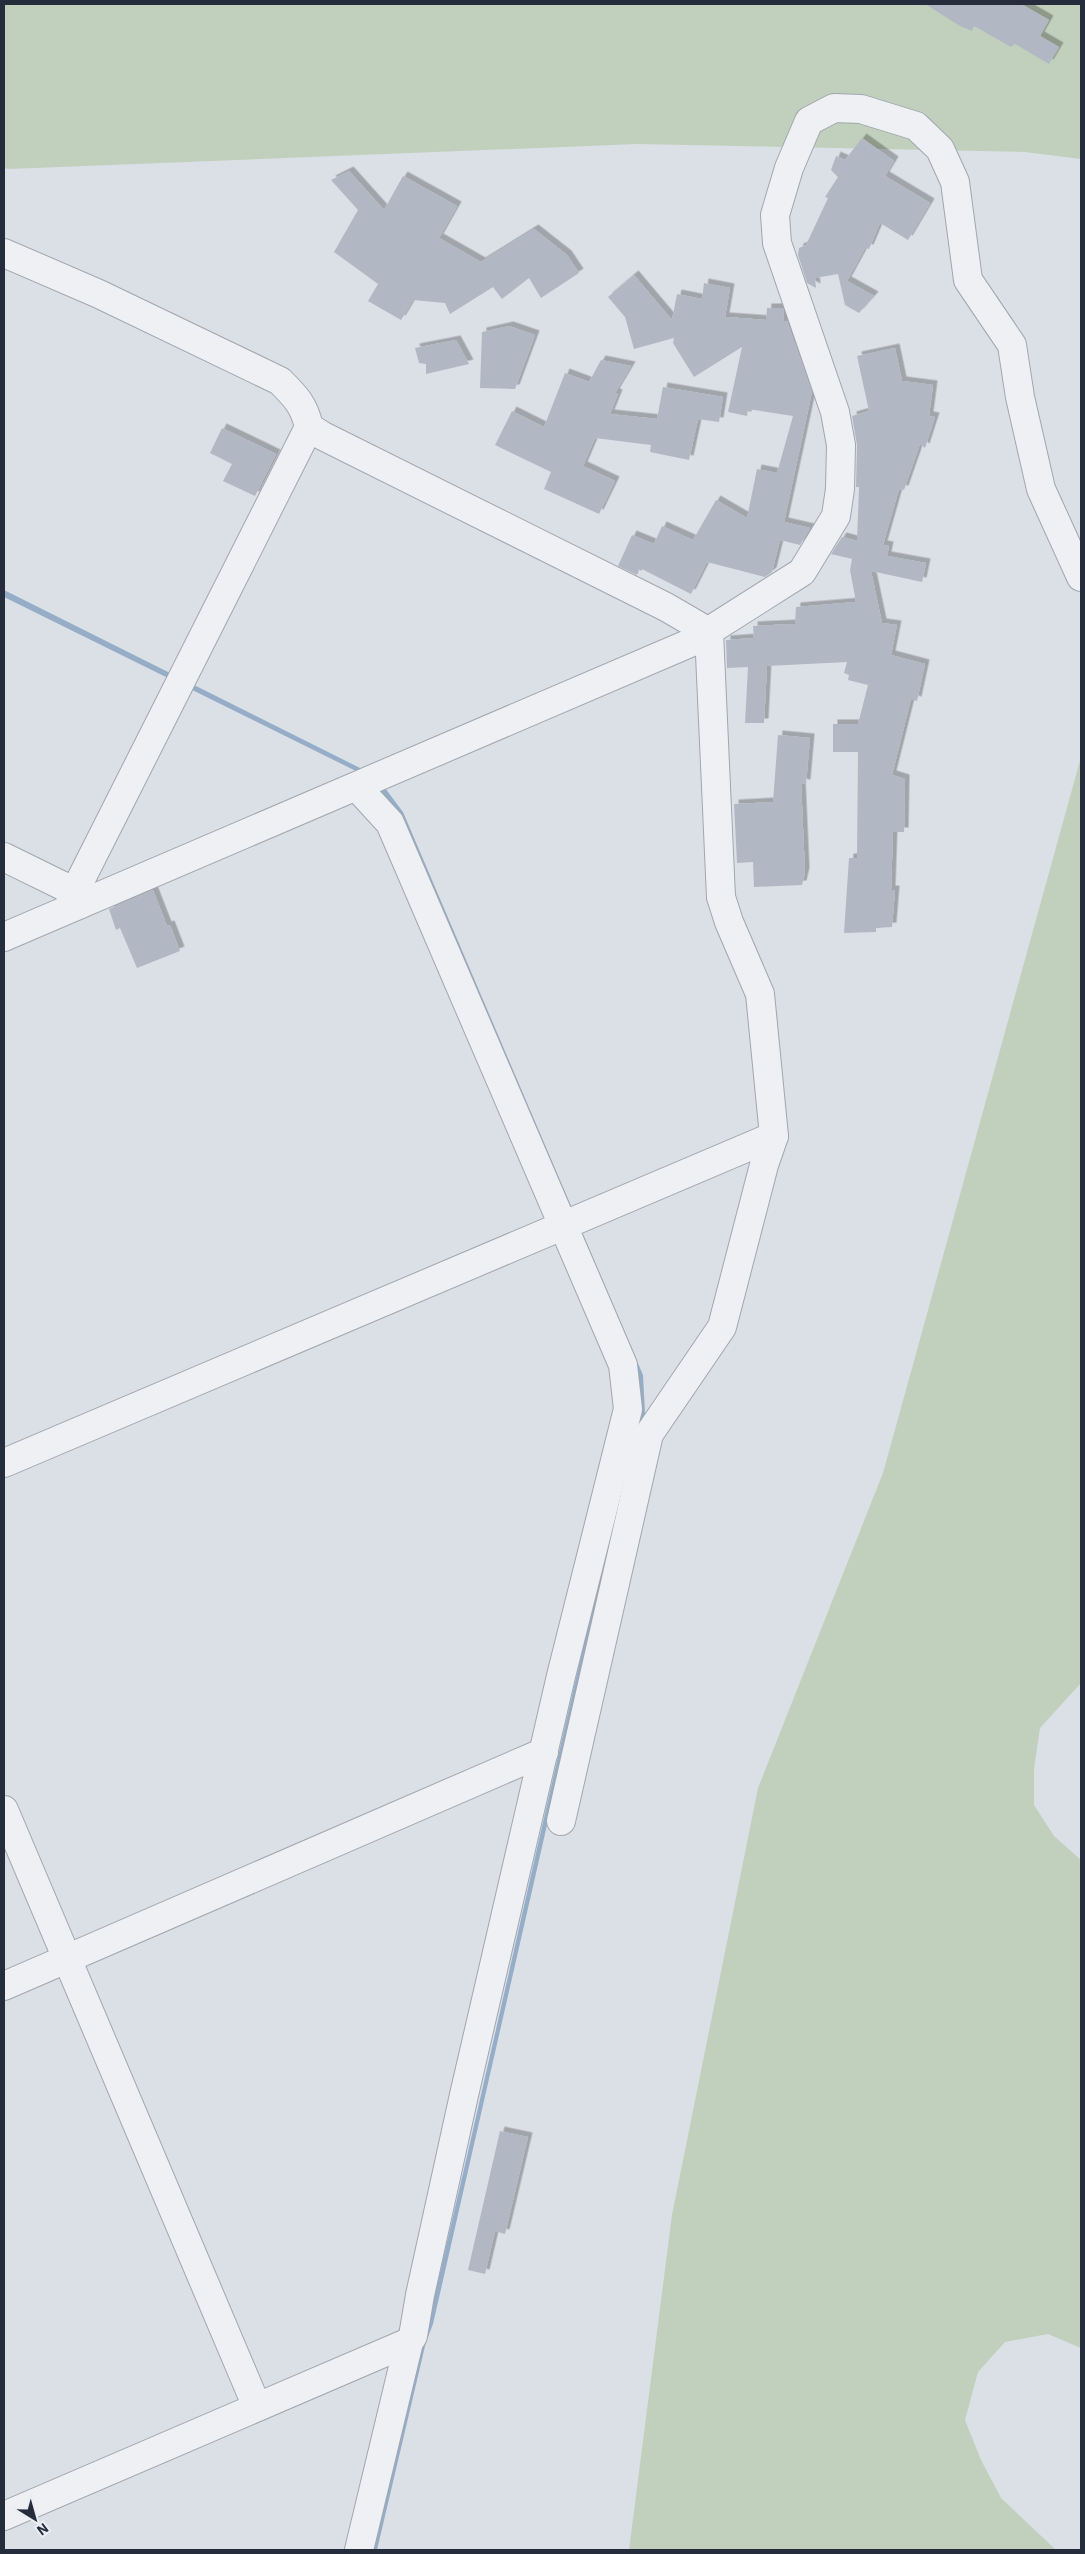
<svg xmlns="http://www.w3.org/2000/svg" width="1085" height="2554" font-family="'IBM Plex Sans',sans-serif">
  <defs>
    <filter id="shadow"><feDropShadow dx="4.5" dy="-4.5" stdDeviation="0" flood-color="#0004"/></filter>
  </defs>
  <rect width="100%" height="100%" fill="#dbdfe6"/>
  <g fill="#c1d0bc">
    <polygon points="4,4 1081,4 1081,159 1025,152 637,144 9,169 4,168"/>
    <polygon points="1081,757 1081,1683 1040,1728 1034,1769 1034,1805 1054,1836 1081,1860 1081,2348 1048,2334 1005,2342 978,2372 965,2420 981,2460 1001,2498 1056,2550 629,2550 672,2215 758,1788 883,1473"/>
  </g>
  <path fill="#95adc7" d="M4,590L366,771L385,788L403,812L643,1375L645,1413L635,1448L587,1650L433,2324L426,2342L377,2550H373C467,2175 546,1795 637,1419L641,1398L638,1374L560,1188L358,772L4,597Z"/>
  <g fill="#b2b8c3" filter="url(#shadow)">
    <polygon points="925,4 1021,4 1049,20 1040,36 1059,47 1049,64 1015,44 1011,47 974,26 972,31 960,26"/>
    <polygon points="862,138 894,161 885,176 930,203 908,240 880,223 869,249 865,248 847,281 874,296 859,313 845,305 838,274 815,278 816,288 807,283 798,255 799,248 806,245 828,198 825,197 838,177 831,170 836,156 845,160"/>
    <polygon points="349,171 384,210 403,176 457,206 439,238 481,262 534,229 567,255 579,273 541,298 529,278 502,299 493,287 450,314 445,303 413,300 401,320 368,301 378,284 334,252 358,210 331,180"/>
    <polygon points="634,275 672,320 677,294 702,299 704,283 730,288 725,317 766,320 767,308 783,308 784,321 787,321 812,392 784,522 810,528 800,545 780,540 772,572 765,577 707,562 691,594 640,568 637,575 618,566 632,535 654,544 662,526 693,540 716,500 747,518 757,469 777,473 793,416 748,409 747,416 728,412 742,347 694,377 673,343 674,338 634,349 625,317 608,297"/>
    <polygon points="509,326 535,335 515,389 480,388 482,332"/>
    <polygon points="456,340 469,364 426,374 426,364 419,363 415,348"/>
    <polygon points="895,348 902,381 933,385 929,416 935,417 925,448 920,444 904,490 899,489 883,545 889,546 887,556 926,563 922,582 871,571 882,623 897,625 891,655 925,664 917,701 911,699 892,775 905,779 904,832 893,832 891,890 895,890 892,927 876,928 876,932 844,933 849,858 857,858 858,752 833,752 833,724 858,724 868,685 848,680 849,675 844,673 847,662 767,666 764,723 745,723 748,667 727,668 726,640 754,638 753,626 795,624 796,607 856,602 850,570 852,559 831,554 842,537 857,541 859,487 856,487 857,445 852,416 869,411 857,356"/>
    <polygon points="601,360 631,366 615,393 618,394 610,414 657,419 663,387 723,397 719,422 698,419 689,460 650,452 651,445 595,438 583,466 615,481 599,514 544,489 551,472 495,445 512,411 544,427 565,373 589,382"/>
    <polygon points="222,428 276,454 255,496 223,481 232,464 210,453"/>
    <polygon points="778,735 810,738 806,784 801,783 805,872 802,885 754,887 753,862 737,863 734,804 773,802"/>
    <polygon points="153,890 167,926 170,925 180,951 137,968 120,928 116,930 109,909"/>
    <polygon points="500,2131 528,2137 505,2234 495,2231 485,2274 468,2270"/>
  </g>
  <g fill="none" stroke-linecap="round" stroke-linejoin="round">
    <defs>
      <g id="minor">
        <path d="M4,253L99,294L280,381C296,397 304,405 309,427L78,885L80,904"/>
        <polyline points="309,427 323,436 666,607 709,632"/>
        <polyline points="357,787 390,823 623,1365 628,1409 561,1676 464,2095 420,2295 413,2336 409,2342 359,2550"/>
        <polyline points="4,857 65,887 80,904"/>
        <polyline points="4,937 690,643 802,572 836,516 840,489 841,445 835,412 777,243 775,215 789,168 809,121 834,108 861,109 916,126 940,149 955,182 968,280 1012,345 1020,397 1041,489 1081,577"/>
        <polyline points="4,1463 774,1136"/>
        <polyline points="4,1810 257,2407"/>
        <polyline points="561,1821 649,1434 722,1327 764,1165 774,1136 760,994 729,922 721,897 709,632"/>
        <polyline points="4,1986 544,1752"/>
        <polyline points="4,2516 409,2342"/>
      </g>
    </defs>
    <use href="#minor" stroke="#a1a6b0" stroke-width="30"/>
    <use href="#minor" stroke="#eef0f4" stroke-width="28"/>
  </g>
  <rect width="1085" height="2554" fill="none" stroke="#252d3c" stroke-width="10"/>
  <g transform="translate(35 2519) rotate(143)" stroke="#eaeef4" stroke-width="4" paint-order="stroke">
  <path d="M0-4L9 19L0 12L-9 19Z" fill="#252d3c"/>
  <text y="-8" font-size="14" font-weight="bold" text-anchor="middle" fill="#252d3c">N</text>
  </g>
</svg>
